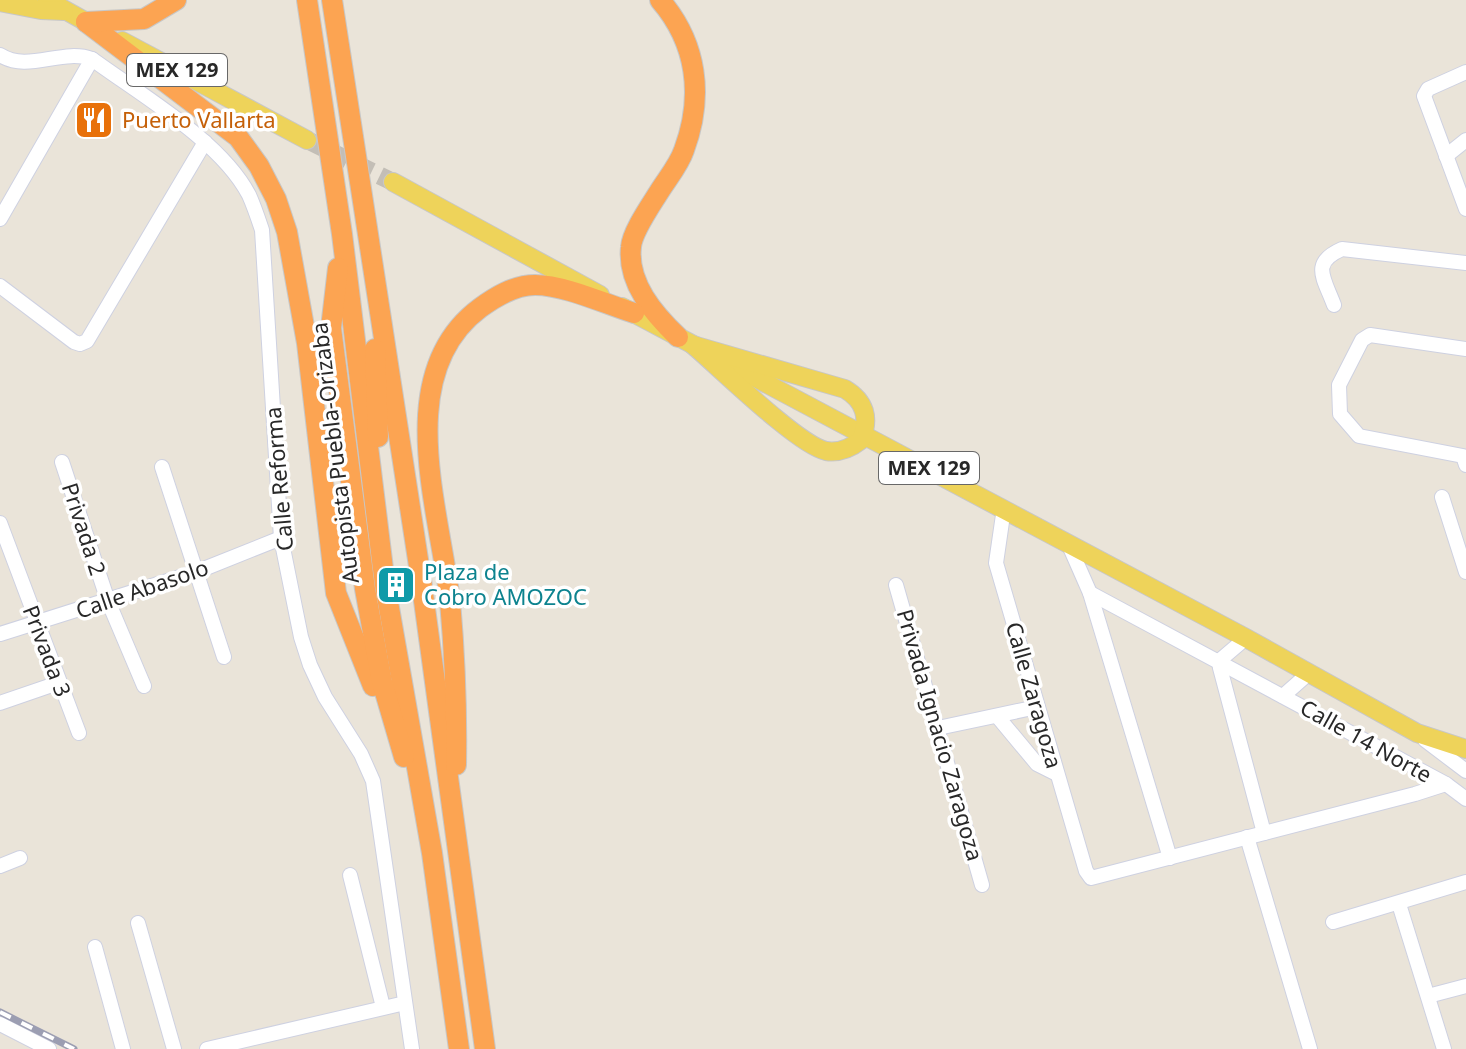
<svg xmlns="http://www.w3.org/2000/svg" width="1466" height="1049" font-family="'Noto Sans',sans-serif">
  <rect width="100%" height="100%" fill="#eae4d9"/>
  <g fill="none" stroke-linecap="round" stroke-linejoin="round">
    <polyline stroke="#c3beb6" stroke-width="18" stroke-dasharray="18 9" stroke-linecap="butt" points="307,140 393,182"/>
    <defs>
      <g id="minor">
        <path d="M0,55C28,73 62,48 92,59C141,95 221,141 249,195C254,206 258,218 262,230L281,538L301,637L310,665L325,697L361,754L373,781L412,1049"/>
        <polyline points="1466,72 1428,89 1424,96 1466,209"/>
        <polyline points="1446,156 1466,140"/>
        <polyline points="0,219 92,59"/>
        <polyline points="0,286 74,342 80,344 87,341 205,142"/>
        <path d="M1334,305C1324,278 1310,263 1342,249L1466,263"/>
        <polyline points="1466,349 1370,335 1362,340 1339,385 1340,414 1359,436 1463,456 1466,465"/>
        <polyline points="62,462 108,601 144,686"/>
        <polyline points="162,467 224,657"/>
        <polyline points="1442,497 1466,572"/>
        <polyline points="1004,508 996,563 1086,871 1091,878 1415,794 1446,784"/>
        <polyline points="0,523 79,733"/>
        <polyline points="1068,543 1090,593 1170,858"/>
        <polyline points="896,585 982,885"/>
        <polyline points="1090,593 1446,784 1466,799"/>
        <polyline points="0,634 196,572 281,538"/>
        <polyline points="1246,638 1219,661 1220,668 1264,833"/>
        <polyline points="1283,696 1309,673"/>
        <polyline points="0,703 58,683"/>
        <polyline points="997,716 1037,764 1057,774"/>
        <polyline points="938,728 1037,707"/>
        <polyline points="1425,740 1466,771"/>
        <polyline points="1247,837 1310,1049"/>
        <polyline points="0,866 20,858"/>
        <polyline points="350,875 383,1007"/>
        <polyline points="1399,904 1444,1049"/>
        <polyline points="1333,922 1466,882"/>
        <polyline points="138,923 174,1049"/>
        <polyline points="95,947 123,1049"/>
        <polyline points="1428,996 1466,986"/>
        <polyline points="0,1024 49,1049"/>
        <polyline points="207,1049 405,1003"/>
      </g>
      <g id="major">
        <polyline points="47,0 99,29"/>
        <polyline points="0,2 41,10 64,11"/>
        <polyline points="122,41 307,140"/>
        <polyline points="393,182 600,295"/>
        <polyline points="622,307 1246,638 1417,733 1466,749"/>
        <path d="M693,345L845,389C865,401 870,418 861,440C851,448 839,453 826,451C798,445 719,367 693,345Z"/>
      </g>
      <g id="highway">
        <polyline points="307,0 342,234 385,585 432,853 459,1049"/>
        <polyline points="332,0 421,579 485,1049"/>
        <path d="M660,0C697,43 704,96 684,150C679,165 667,179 659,192C651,205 632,232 631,247C627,283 654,314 678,337"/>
        <polyline points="86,22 238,137 259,166 276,199 287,232 307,343 336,593 373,686"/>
        <polyline points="86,22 144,19 176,0"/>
        <polyline points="338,268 331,328 365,589 382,682 404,757"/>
        <polyline points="375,349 378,437"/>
        <path d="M456,765C457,708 455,658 450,601C440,511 391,374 480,308C495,297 514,285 535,285C565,285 605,304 634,313"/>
      </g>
    </defs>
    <use href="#minor" stroke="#ced1e1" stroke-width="16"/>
    <use href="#major" stroke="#c7c7c7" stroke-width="20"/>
    <use href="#highway" stroke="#c7c7c7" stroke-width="22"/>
    <use href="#minor" stroke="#fff" stroke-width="14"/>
    <use href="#major" stroke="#eed35a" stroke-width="18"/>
    <use href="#highway" stroke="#fca452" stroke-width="20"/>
    <defs>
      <polyline id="rail" points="0,1012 74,1049"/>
    </defs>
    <use href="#rail" stroke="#9c9eb2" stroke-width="7"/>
    <use href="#rail" stroke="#fff" stroke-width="4" stroke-dasharray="12" stroke-linecap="butt"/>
  </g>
  <defs>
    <symbol id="restaurant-square" viewBox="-11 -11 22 22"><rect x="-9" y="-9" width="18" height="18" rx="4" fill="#e8710a" stroke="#fff"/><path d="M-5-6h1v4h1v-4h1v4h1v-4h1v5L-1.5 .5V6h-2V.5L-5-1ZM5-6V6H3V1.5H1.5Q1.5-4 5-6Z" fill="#fff"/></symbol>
    <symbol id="building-square" viewBox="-11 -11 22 22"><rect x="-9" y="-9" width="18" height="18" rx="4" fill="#0f9aa8" stroke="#fff"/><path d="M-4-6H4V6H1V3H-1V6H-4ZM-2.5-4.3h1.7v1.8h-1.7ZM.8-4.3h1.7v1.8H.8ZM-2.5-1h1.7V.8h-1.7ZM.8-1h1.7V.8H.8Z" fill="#fff"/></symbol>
  </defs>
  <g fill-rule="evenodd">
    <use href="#restaurant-square" x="72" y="98" width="44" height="44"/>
    <use href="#building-square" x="374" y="563" width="44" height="44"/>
  </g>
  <g text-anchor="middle" stroke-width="7" stroke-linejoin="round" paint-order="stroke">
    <g fill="#fff" stroke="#686868" stroke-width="2">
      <rect x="127" y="54" width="100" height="32" rx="6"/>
      <rect x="879" y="452" width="100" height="32" rx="6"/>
    </g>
    <g font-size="20" font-weight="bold" fill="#282828">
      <text x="177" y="77">MEX 129</text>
      <text x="929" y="475">MEX 129</text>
    </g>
    <g font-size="22" fill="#c56008" stroke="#fff" text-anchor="start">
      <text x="122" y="128">Puerto Vallarta</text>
    </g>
    <g font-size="22" fill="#282828" stroke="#fff">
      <text transform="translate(335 453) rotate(-97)" y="8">Autopista Puebla-Orizaba</text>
      <text transform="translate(279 479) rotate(-95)" y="8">Calle Reforma</text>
      <text transform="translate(84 529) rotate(72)" y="8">Privada 2</text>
      <text transform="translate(142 589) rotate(-19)" y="8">Calle Abasolo</text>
      <text transform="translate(47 651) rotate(69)" y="8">Privada 3</text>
      <text transform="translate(1034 695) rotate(74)" y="8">Calle Zaragoza</text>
      <text transform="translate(940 735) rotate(74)" y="8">Privada Ignacio Zaragoza</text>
      <text transform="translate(1366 741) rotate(29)" y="8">Calle 14 Norte</text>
    </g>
    <g font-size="22" fill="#0d838f" stroke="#fff" text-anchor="start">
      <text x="424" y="580">Plaza de<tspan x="424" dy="25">Cobro AMOZOC</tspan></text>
    </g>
  </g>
</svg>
